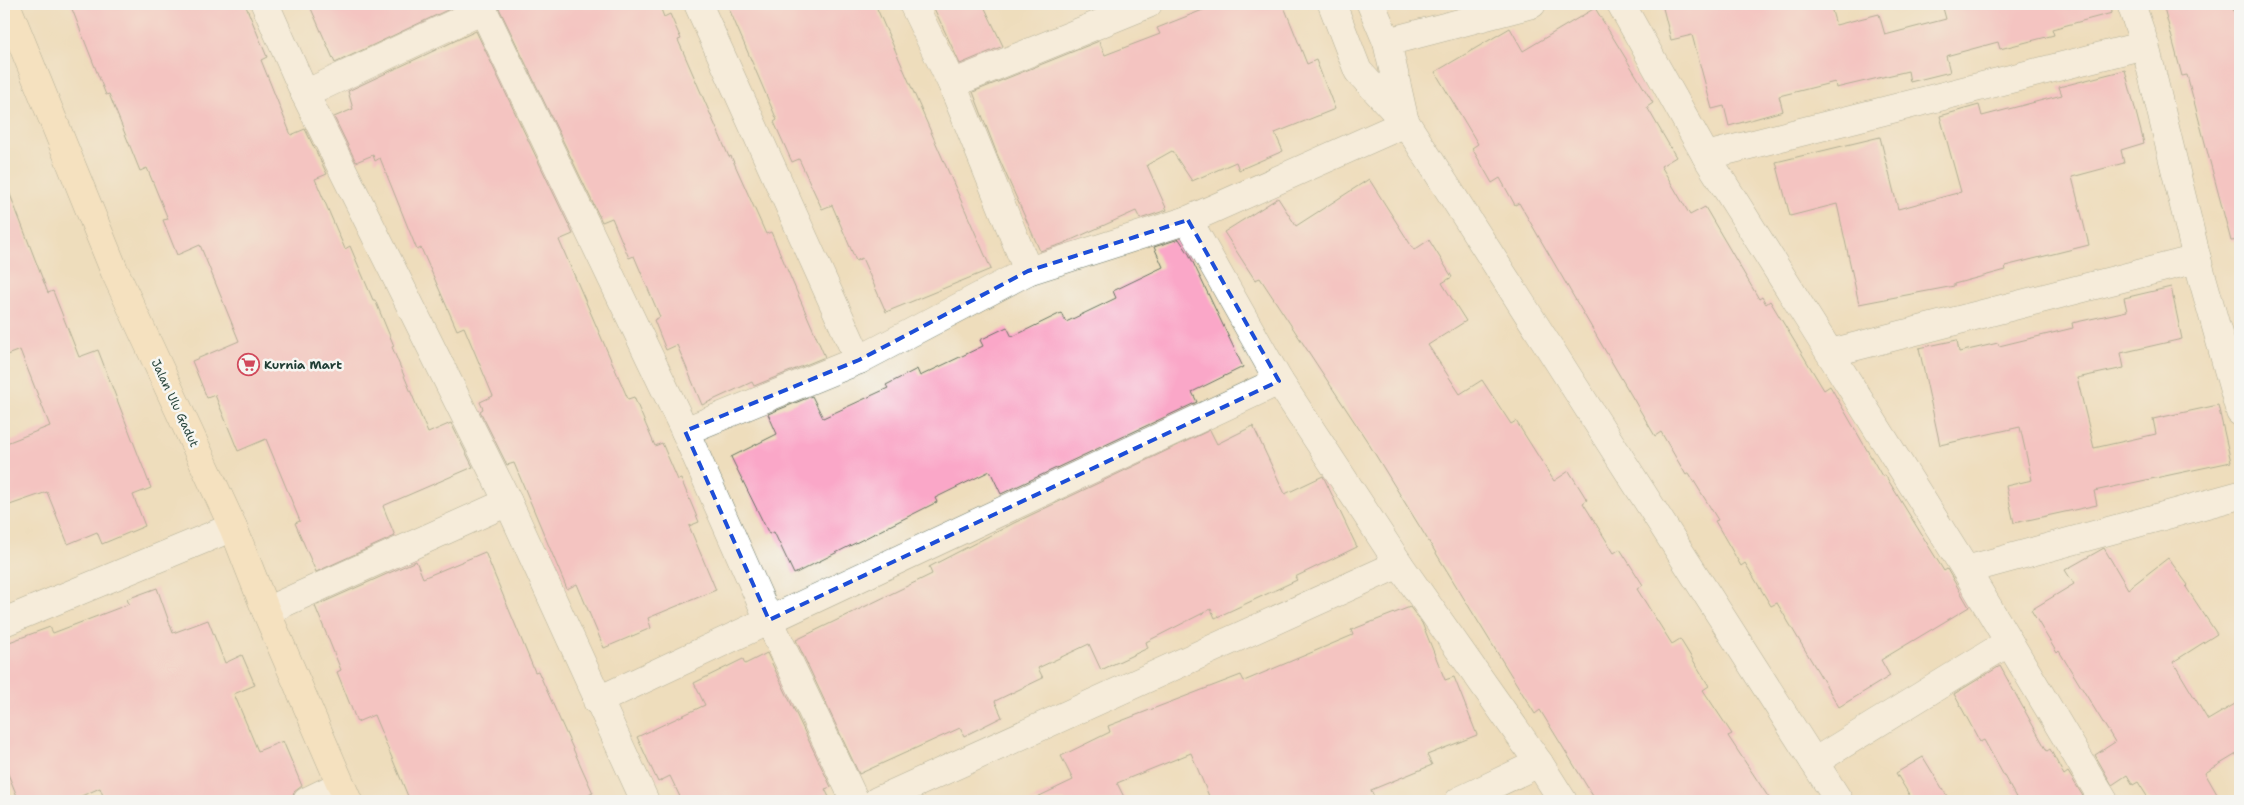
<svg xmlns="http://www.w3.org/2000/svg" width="2244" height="805" font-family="'Shantell Sans',sans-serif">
  <rect width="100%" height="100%" fill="#f6f6f2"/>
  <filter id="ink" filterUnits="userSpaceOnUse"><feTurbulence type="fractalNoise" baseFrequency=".02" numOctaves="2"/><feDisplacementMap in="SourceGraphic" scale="10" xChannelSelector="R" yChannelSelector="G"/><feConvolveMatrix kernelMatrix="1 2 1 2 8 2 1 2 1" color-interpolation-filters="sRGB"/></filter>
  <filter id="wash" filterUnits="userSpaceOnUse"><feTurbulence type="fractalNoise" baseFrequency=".0096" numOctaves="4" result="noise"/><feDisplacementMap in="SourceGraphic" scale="20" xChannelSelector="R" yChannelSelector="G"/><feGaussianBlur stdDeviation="1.12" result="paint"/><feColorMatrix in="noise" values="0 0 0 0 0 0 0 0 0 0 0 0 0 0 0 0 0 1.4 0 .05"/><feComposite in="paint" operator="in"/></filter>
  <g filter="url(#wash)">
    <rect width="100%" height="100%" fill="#eeddbc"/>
    <g id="blocks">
      <g fill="#faa7c8">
        <polygon points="70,4 245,4 267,57 261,60 291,135 305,129 327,174 315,179 345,249 350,246 373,300 375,300 394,346 392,347 428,433 451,423 473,467 383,506 395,536 316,572 295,523 300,521 266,439 238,451 215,395 207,398 192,361 239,341 200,245 177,255 163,220 168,219 147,168 140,171 109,94 106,95"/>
        <polygon points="309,4 460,4 335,63"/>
        <polygon points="497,4 659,4 664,17 670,14 681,39 678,40 729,157 731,156 766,234 771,232 825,357 754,386 752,382 702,405 677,345 666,350 654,320 660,317 634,256 629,258 612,218 602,222"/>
        <polygon points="727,4 875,4 991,269 886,312 862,258 856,261 832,205 822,209 799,159 792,162 774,122 777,120"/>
        <polygon points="932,4 983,4 1003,46 960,64"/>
        <polygon points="1218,4 1283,4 1307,64 1316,60 1335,109 1275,133 1283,151 1239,170 1236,162 1192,181 1172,151 1147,165 1167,210 1140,219 1136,211 1062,244 1040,251 997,154 973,92 1099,41 1105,55 1160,34 1157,28"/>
        <polygon points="1662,4 1830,4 1836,25 1879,14 1885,35 1946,19 1943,8 1960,4 2111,4 2112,13 2052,29 2054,35 2000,49 1998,42 1946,56 1950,72 1910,82 1908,71 1836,88 1835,82 1779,96 1783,111 1729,126 1724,106 1712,109 1692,35 1671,40"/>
        <polygon points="2163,4 2232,4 2240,34 2240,240 2231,241 2187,75 2182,76"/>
        <polygon points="1595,8 1653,103 1647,107 1676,157 1661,166 1690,215 1705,207 1759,299 1762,297 1766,304 1770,301 1824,390 1830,386 1882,476 1885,475 1944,571 1947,569 1969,607 1881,660 1890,676 1839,707 1777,603 1771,606 1745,563 1741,566 1715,521 1718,520 1689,473 1686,475 1661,432 1655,436 1519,203 1515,205 1500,178 1492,183 1472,148 1478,144 1435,72 1510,28 1523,51"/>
        <polygon points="476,31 573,234 559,240 628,399 634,397 655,446 662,443 678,480 681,479 699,522 689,526 716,590 648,618 651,628 604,648 577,584 567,589 514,463 507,465 480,411 483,409 480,402 493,396 464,327 457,330 421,248 417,250 380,158 375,161 373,155 356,162 334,117 353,109 348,91"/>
        <polygon points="2125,70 2144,143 2121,150 2124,163 2072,177 2089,245 2005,266 2006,270 1954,284 1954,286 1859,304 1837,204 1790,216 1776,162 1880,137 1898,209 1961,192 1940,116 1979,105 1982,116 2062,95 2059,87"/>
        <polygon points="1369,179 1414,250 1429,240 1452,277 1442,283 1466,321 1428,345 1460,394 1482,380 1511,424 1516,421 1554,481 1569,471 1587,500 1583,503 1614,553 1620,549 1643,585 1637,589 1672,644 1680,639 1709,686 1703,690 1732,734 1728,736 1771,801 1596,801 1540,710 1535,714 1367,441 1260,278 1255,280 1224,232 1278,198 1296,226"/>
        <polygon points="6,184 48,293 53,291 79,357 98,350 151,488 133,495 145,526 102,544 97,532 68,544 47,492 4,507 4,444 50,426 20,350 4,356 4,185"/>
        <polygon points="1179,239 1189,254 1243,367 1192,392 1197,402 1001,494 990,471 935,498 937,502 794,574 774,532 769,534 731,457 777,434 768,414 812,396 823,418 888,388 886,385 917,369 920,376 983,346 980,340 1007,327 1012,337 1061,313 1066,322 1116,298 1113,291 1163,267 1154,247"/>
        <polygon points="2171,287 2182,339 2121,353 2124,368 2077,378 2094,448 2156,434 2153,419 2218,405 2231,462 2094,491 2097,505 2014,523 2006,486 2032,480 2020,427 1940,445 1919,348 1957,340 1959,352 1998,343 1999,346 2073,328 2072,323 2127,311 2124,298"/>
        <polygon points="1253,426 1285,494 1323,476 1357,547 1295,577 1297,580 1215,618 1211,609 1146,642 1148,648 1101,670 1089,644 1038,668 1043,678 995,701 1002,717 964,736 960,728 859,774 796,640 932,574 929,567 1014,523 1210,430 1217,444"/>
        <polygon points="2104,548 2128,589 2168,558 2188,585 2186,587 2217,634 2173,662 2208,720 2240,701 2240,752 2205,773 2221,801 2150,801 2138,782 2133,785 2127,775 2112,785 2095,755 2115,742 2059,651 2057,653 2031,610 2074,584 2065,570"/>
        <polygon points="485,552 535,672 538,671 593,793 574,801 410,801 374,715 357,722 337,672 341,670 315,606 416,561 423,578"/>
        <polygon points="157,588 173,633 208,620 225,663 242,655 255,685 234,694 258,751 283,741 302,786 294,792 292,801 105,801 100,788 70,801 19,801 4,764 4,644 50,627 53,633 129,604 127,599"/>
        <polygon points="1410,607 1422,623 1445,680 1454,677 1477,735 1427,755 1432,765 1371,790 1376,801 1211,801 1191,753 1117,783 1126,801 1029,801 1073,780 1061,756 1110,732 1108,726 1241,675 1244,681 1353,635 1351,630"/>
        <polygon points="767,653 831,787 825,789 831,801 682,801 670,776 658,782 637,737 705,705 694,683 743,659 745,664"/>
        <polygon points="2000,666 2047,751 2050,749 2064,775 2068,772 2086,801 2018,801 1984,740 1980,742 1954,694"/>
        <polygon points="1923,757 1950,801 1913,801 1896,773"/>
      </g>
    </g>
  </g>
  <g filter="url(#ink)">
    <use href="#blocks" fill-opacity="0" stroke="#677564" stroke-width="1"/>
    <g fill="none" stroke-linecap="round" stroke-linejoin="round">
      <defs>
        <g id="street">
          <polyline points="265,4 305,94 508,502 645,801"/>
          <polyline points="698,4 859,360"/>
          <polyline points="913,4 952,84 1028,271"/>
          <polyline points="1332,4 1358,71 1406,123 1839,801"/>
          <polyline points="1371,4 1387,42 1405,122"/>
          <polyline points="1621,4 1706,156 1966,570 2104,801"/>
          <polyline points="2131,4 2145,45 2197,259 2240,412"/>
          <polyline points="1387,42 1532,4"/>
          <polyline points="952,84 1148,4"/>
          <polyline points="305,94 483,10 685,431 769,620 855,801"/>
          <polyline points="1706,156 2145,45"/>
          <polyline points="1188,220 1406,123"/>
          <polyline points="1830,353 2197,259"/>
          <polyline points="685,431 859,360 1028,271 1188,220 1279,381 1399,564 1539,763 1563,801"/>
          <polyline points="1966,570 2240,495"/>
          <polyline points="266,611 508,502"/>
          <polyline points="4,622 233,527"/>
          <polyline points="597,701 1279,381"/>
          <polyline points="1814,762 2009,642"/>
          <polyline points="307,801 340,785"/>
          <polyline points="877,801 1399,564"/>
          <polyline points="1459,801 1539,763"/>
        </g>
        <polyline id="secondary" points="6,4 114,270 233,527 266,611 348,801"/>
      </defs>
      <use href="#street" stroke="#677564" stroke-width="29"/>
      <use href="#secondary" stroke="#677564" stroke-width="29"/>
      <use href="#street" stroke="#fff" stroke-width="28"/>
      <use href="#secondary" stroke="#fce6c4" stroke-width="28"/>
    </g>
  </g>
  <path d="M0 0H2244V805H0ZM1188,220L1279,381L769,620L685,431L859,360L1028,271Z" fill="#eeddbc" fill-opacity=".55" fill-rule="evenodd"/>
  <path fill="none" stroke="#1d4ed8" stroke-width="4" stroke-dasharray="10 6" stroke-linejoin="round" d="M1188,220L1279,381L769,620L685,431L859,360L1028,271Z"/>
  <defs>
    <symbol id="supermarket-ring" viewBox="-11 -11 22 22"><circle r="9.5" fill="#f6f6f2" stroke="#d1495b" stroke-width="1.5"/><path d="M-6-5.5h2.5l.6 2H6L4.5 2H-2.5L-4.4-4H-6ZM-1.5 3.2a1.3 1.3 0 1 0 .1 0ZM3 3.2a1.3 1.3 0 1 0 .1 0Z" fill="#d1495b"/></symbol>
  </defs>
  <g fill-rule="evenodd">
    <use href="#supermarket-ring" x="236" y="352" width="25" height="25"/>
  </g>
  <g text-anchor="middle" stroke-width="5" stroke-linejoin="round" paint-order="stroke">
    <g font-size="12" font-weight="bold" fill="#1f3d34" stroke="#f6f6f2" text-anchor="start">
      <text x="264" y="369">Kurnia Mart</text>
    </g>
    <g font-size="12" fill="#1f3d34" stroke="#f6f6f2">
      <text transform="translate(175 403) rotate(65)" y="4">Jalan Ulu Gadut</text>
    </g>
  </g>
  <rect width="2244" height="805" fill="none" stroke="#f6f6f2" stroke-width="20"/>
</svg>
